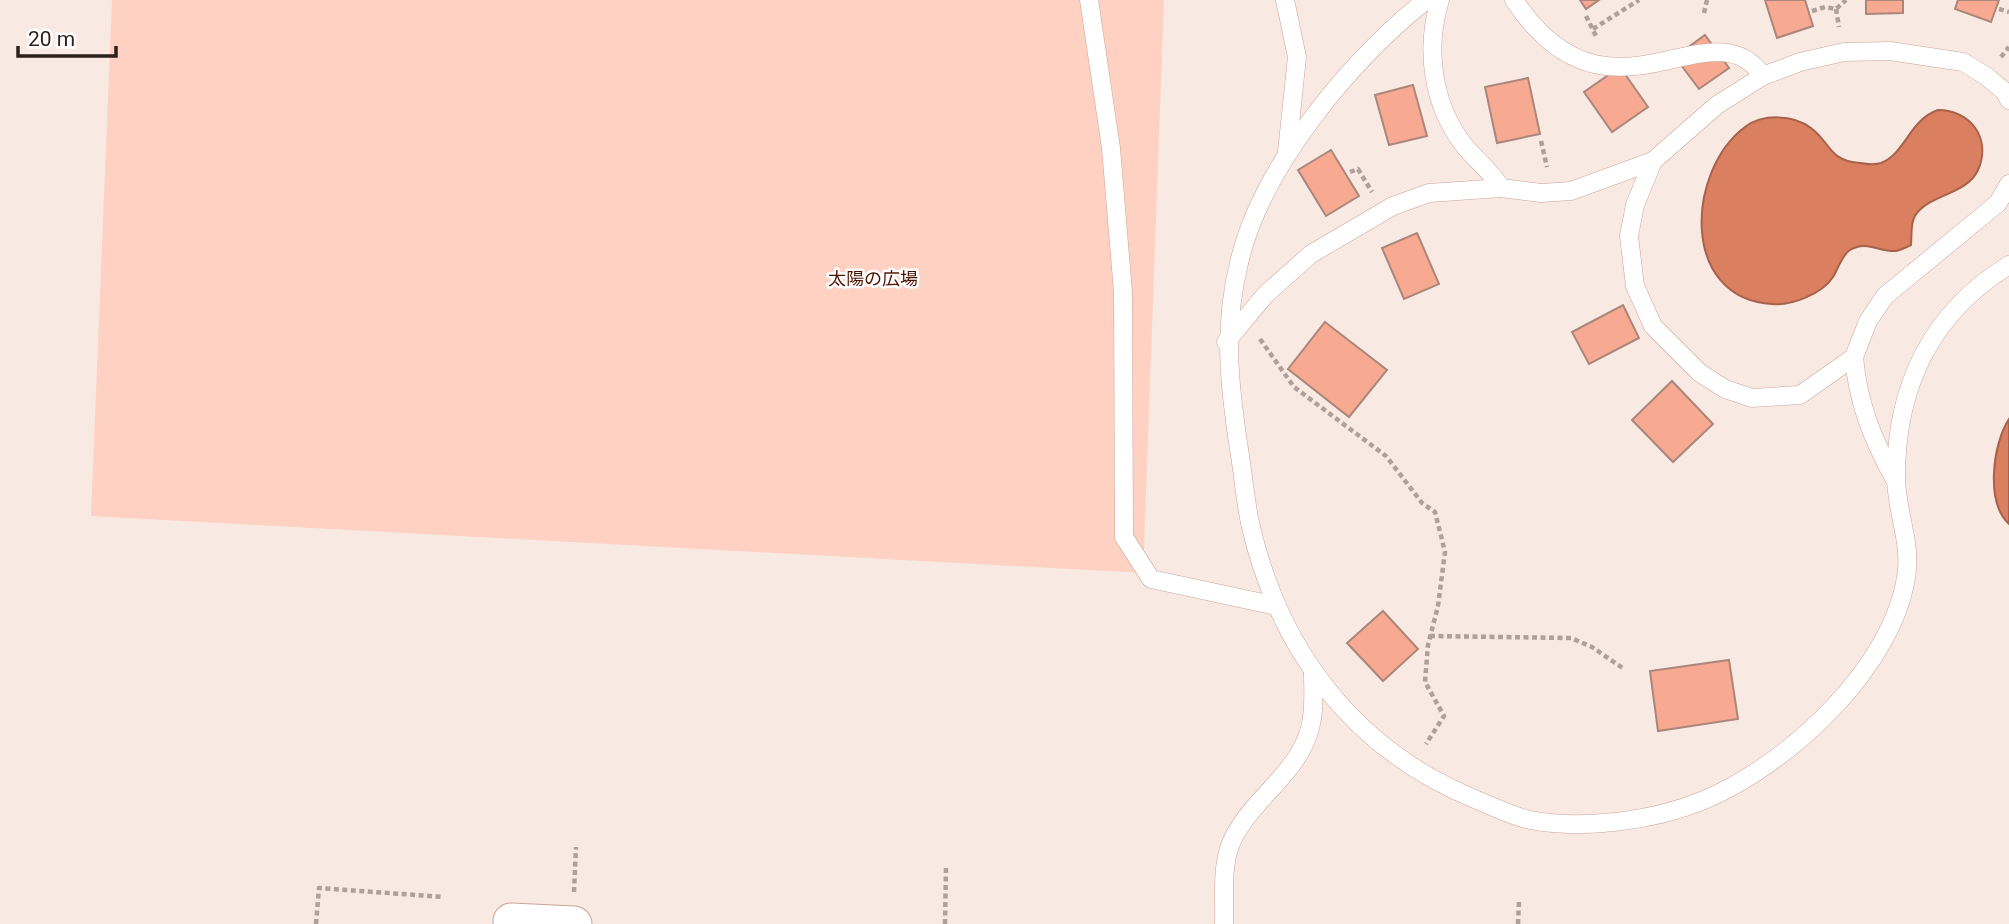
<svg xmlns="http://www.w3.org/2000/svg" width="2009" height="924" font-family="Roboto,'Noto Sans JP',sans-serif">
  <rect width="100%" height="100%" fill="#f9e9e3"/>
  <polygon fill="#fed1c2" points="112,0 1164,0 1143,573 91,516"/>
  <g fill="#da7f60" stroke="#a6624b" stroke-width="2">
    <path d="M1938,110C1970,110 1992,138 1978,170C1967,194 1932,194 1917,213C1910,221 1912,235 1911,245C1907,247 1901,250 1896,251C1879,252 1867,240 1850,250C1842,255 1838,269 1833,277C1822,294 1791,306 1772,304C1680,299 1686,171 1745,127C1762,114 1793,114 1811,128C1831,143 1829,161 1860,163C1866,164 1875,165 1881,163C1906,153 1909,120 1938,110Z"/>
    <path d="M2009,419V524C1985,502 1993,443 2009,419Z"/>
  </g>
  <g fill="#f7aa91" stroke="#ab867a" stroke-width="2">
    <polygon points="1580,0 1599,0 1586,9"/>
    <polygon points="1765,0 1805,0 1813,26 1777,38"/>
    <polygon points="1866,0 1903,0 1903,13 1866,14"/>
    <polygon points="1958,0 1999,0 1991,22 1955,9"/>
    <polygon points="1705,35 1729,68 1699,89 1675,57"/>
    <polygon points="1620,67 1648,107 1612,132 1584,92"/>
    <polygon points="1528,78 1540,134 1497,143 1485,87"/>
    <polygon points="1413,85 1427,136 1389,145 1375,95"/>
    <polygon points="1331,150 1359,196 1326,216 1298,170"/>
    <polygon points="1417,233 1439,284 1404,299 1382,248"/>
    <polygon points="1623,305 1639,338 1589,364 1572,332"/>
    <polygon points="1325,322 1387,370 1349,417 1288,369"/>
    <polygon points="1672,381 1713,424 1673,462 1632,420"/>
    <polygon points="1383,611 1418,649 1383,681 1347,643"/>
    <polygon points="1729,660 1738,719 1658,731 1650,671"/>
  </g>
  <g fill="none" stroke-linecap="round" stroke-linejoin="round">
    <defs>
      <g id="lane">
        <polyline points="1089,0 1111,148 1123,292 1124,537 1151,579 1277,606"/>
        <polyline points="1285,0 1297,57 1287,152"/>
        <path d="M1426,0C1350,61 1261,167 1239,263C1223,328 1229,384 1239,449C1243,473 1245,499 1250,523C1279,651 1354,750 1477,800C1494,807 1512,816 1530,820C1583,830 1654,821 1704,800C1788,765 1897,665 1907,570C1910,540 1896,508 1896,477C1896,387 1931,313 2009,265"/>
        <path d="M1440,0C1425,48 1432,103 1463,144C1475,160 1491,170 1501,188"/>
        <path d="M1514,0C1609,143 1710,0 1763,76"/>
        <polyline points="2009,100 2004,91 1986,76 1963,62 1890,51 1844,52 1800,62 1763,76 1717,105 1653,161 1635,205 1629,236 1635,286 1653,326 1700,373 1725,389 1752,398 1800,395 1854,357 1868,321 1885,296 1998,203 2009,184"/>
        <polyline points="1226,342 1266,294 1311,254 1393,206 1429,193 1501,188 1541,193 1571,191 1653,161"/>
        <path d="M1854,357C1858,404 1873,440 1895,480"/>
        <path d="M1224,924C1225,897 1221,868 1231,843C1250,799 1298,775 1310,728C1315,710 1313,691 1313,673"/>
      </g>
      <polyline id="street" points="511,921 574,924"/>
    </defs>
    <use href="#lane" stroke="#caa497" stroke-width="19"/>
    <use href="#street" stroke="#caa497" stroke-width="37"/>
    <g stroke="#afa09a" stroke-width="4.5" stroke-dasharray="5 3.5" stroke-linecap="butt">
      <polyline points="1836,9 1839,27"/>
      <polyline points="1999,9 2009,12"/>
      <polyline points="1812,11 1825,7 1836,9 1846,0"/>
      <polyline points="1704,13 1707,0"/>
      <polyline points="1586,16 1597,38"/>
      <polyline points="1593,29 1639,0"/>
      <polyline points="2001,57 2009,47"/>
      <polyline points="1541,141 1547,167"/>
      <polyline points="1350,172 1358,169 1372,192"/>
      <polyline points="1260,339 1294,387 1386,456 1422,503 1435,512 1445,552 1438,606 1428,645 1425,682 1444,716 1426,744"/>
      <polyline points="1430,636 1571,638 1592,647 1624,669"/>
      <polyline points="574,892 576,847"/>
      <polyline points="316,924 319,888 443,897"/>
      <polyline points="945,924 946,867"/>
      <polyline points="1518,924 1519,901"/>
    </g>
    <use href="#lane" stroke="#fff" stroke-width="18"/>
    <use href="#street" stroke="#fff" stroke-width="35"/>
  </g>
  <g text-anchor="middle" stroke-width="5" stroke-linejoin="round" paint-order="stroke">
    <g font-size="18" fill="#4d1400" stroke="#fff">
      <text x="873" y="285">太陽の広場</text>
    </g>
  </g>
  <path d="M18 46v10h98v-10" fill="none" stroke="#2d1f1a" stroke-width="3.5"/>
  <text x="28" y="46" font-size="21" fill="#2d1f1a" stroke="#ffffff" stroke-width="5" paint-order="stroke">20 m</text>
</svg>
